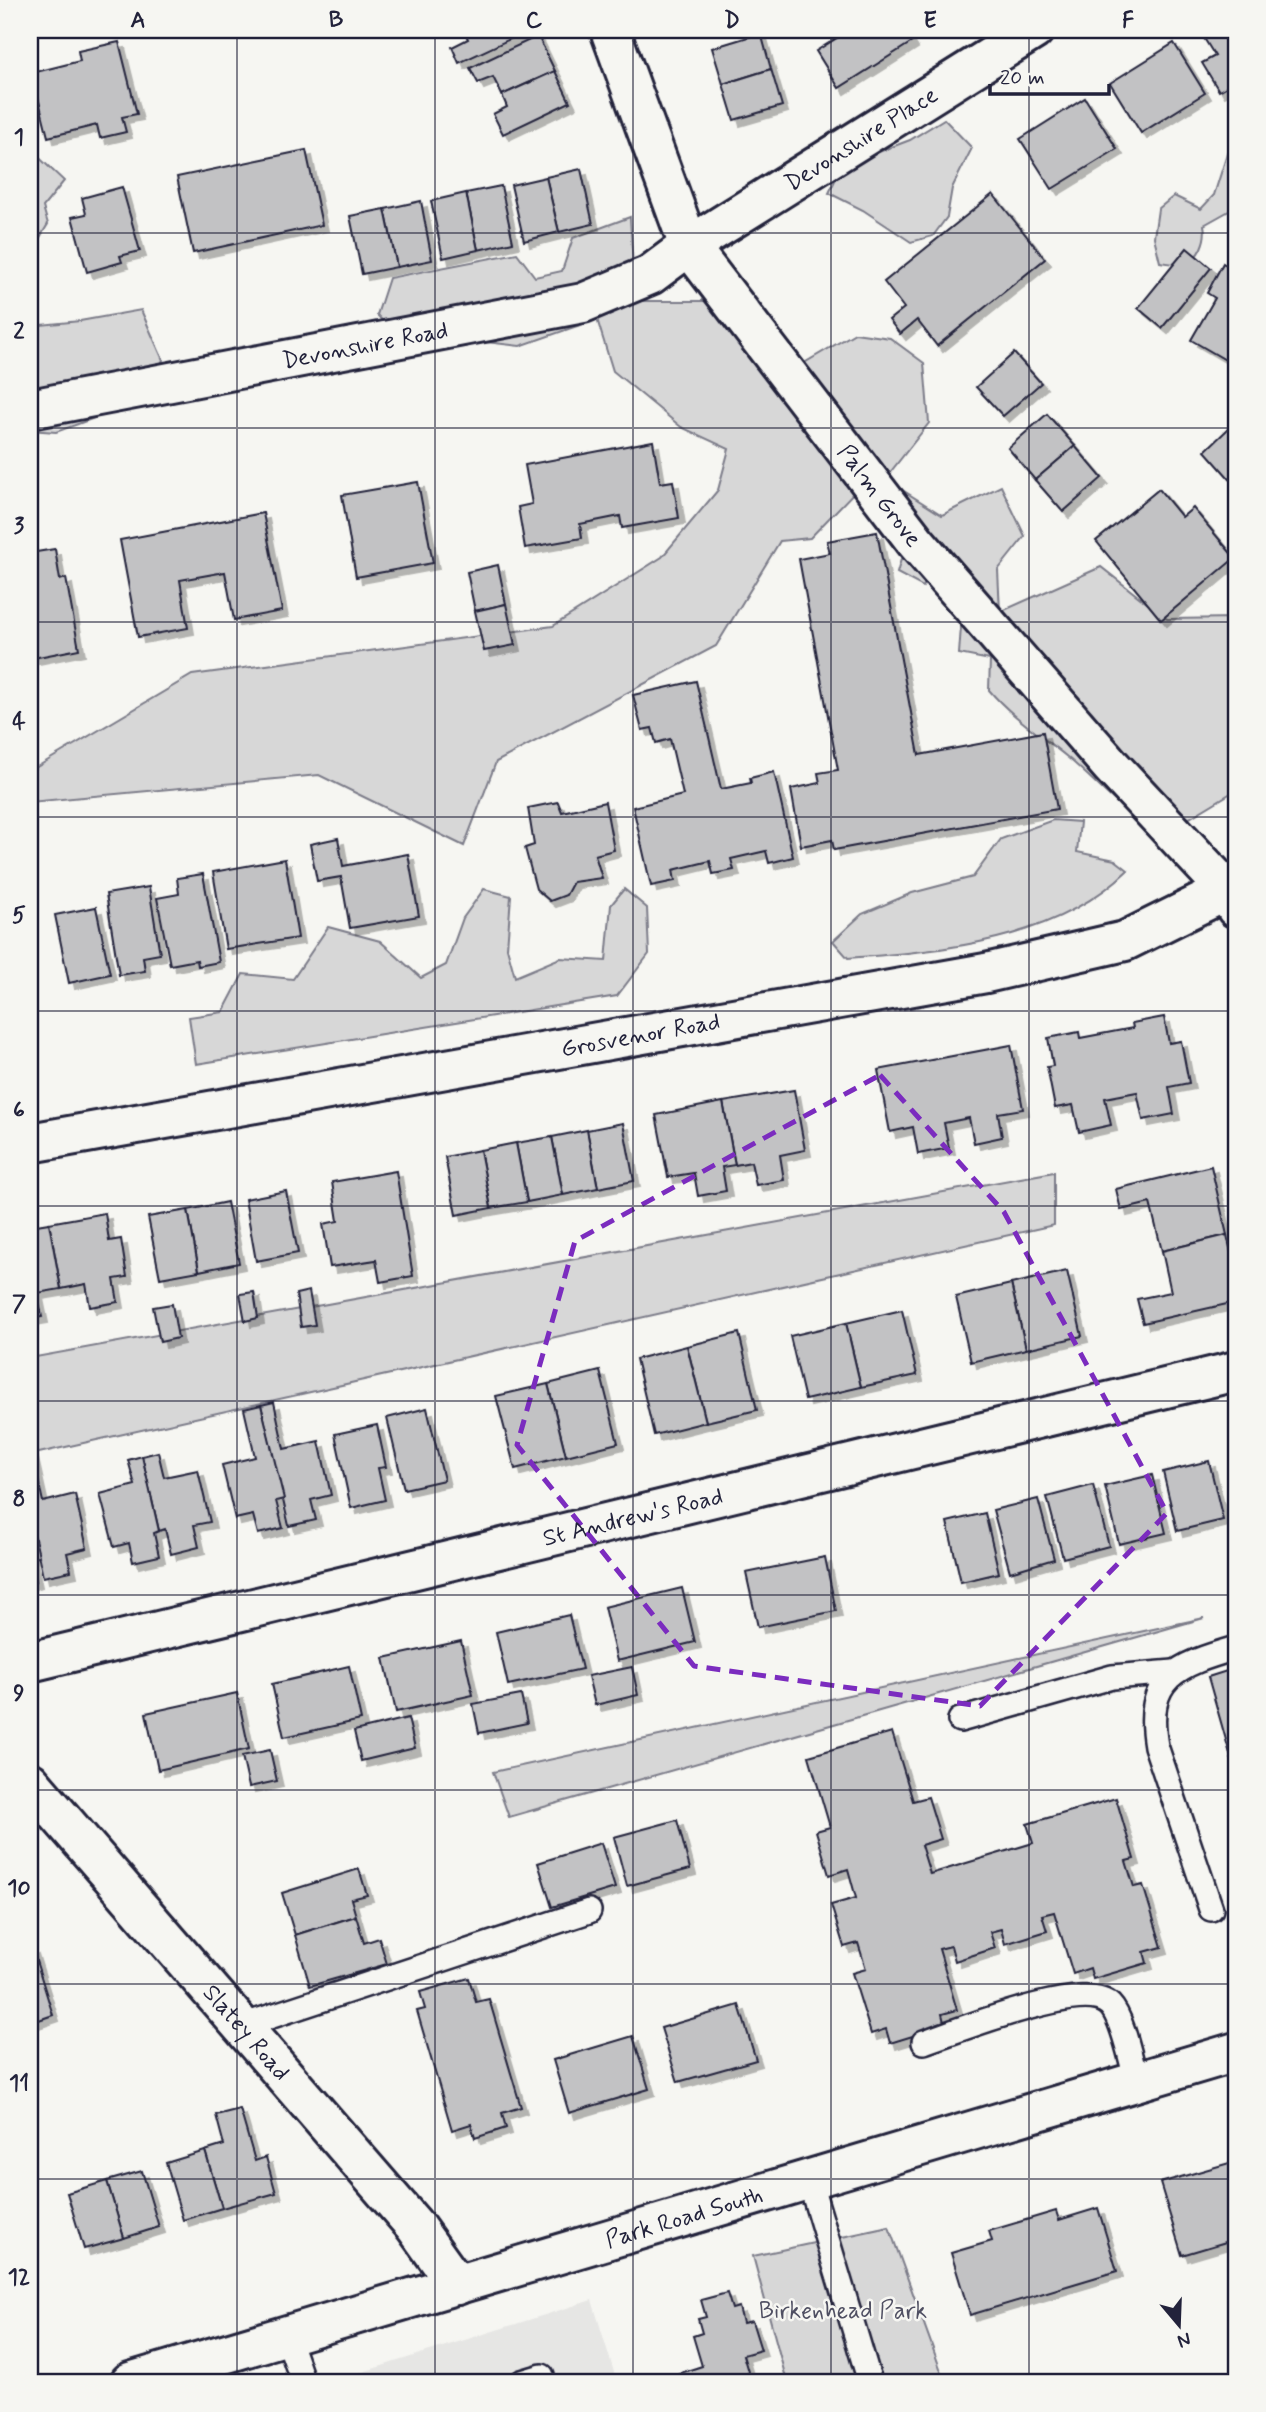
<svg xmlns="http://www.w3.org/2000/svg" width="1266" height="2412" font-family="Mynerve,sans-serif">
  <defs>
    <filter id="shadow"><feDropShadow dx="6" dy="6" stdDeviation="0" flood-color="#0004"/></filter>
  </defs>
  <rect width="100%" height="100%" fill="#f6f6f2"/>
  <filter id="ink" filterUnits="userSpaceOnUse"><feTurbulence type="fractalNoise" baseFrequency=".0143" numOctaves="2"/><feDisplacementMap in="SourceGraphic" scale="14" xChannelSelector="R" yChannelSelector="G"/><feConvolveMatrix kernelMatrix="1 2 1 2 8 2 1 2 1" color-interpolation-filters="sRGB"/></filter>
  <g filter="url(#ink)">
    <polygon fill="#e6e6e4" points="592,2300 617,2382 331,2382"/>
    <g fill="#d7d7d7" stroke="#7c7c89" stroke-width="2">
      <polygon points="944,119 972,148 952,188 947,217 933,236 911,242 863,210 829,193 838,174 876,153 910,140"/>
      <polygon points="30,149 64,181 43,207 48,224 30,254"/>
      <path d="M1236,149V207L1204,225C1207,238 1200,260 1184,263C1177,265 1167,263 1160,262L1154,237L1158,209L1174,196L1201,209L1214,195L1227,154Z"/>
      <path d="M630,217L635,301H716L799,366L855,333L890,338L924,363L929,423L885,479L942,515L1001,486L1025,536L998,570L1000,612L1101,567L1167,619L1236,618V790L1163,834C1118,811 1103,787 1067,757C1039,734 1012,717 989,690L990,660L959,654L962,613L933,568L923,587L897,573L904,549L859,487L810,538L780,541L716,646L496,762L464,846L319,775L30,802V771L192,675L553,626L662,557L718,490L729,449L681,427L613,371L597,319L520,346L392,331L377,315L389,278L517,253L535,277L562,271L573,238Z"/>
      <polygon points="141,310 163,360 136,403 56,432 30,430 30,323 31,326 80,321"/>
      <path d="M1053,820L1080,822L1077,852L1115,860L1128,870C1056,941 944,951 848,958L833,941L862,914L912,893L973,877L1001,839Z"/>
      <polygon points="484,889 511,896 507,948 515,977 560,958 606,961 611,905 624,889 647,908 649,954 617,996 196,1064 189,1017 223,1012 243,974 293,979 328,927 380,941 421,978 446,965 463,918"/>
      <polygon points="1054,1172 1054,1225 30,1455 30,1358"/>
      <polygon points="1204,1618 509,1817 493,1772"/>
      <polygon points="889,2227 945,2382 787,2382 753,2256"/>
    </g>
    <g fill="#c2c2c4" stroke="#22223b" stroke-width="2" filter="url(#shadow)">
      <polygon points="464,30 527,30 527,31 459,63 452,47 468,39"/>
      <polygon points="850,30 905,30 912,42 839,88 816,51"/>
      <polygon points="1199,30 1236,30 1236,74 1230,78 1233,83 1219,91 1202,63 1215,56"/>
      <polygon points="761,33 771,69 723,84 712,48"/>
      <polygon points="538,36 555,71 502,95 493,77 478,83 470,68"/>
      <polygon points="119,42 137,114 122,117 126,132 100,138 97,125 48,137 32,73 80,61 78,51"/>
      <polygon points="1174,43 1205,93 1141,133 1110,83"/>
      <polygon points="771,69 782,106 734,120 723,84"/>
      <polygon points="555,71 570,102 503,134 493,114 507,107 502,95"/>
      <polygon points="1085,98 1117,149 1052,189 1020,139"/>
      <polygon points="306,150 322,225 193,253 177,177"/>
      <polygon points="581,169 593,224 559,232 546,177"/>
      <polygon points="546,177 559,232 524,241 511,185"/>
      <polygon points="501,186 513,242 478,250 466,193"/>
      <polygon points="122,187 140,251 120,256 122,262 87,272 72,217 86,214 82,198"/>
      <polygon points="466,193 478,250 443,258 431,201"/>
      <polygon points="993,194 1045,259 937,346 917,320 900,334 889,320 904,308 884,282"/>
      <polygon points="421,201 432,260 397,267 385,209"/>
      <polygon points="385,209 397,267 362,274 350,216"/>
      <polygon points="1187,248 1211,268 1162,328 1138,308"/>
      <polygon points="1223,263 1236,271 1236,366 1191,340 1215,298 1207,293"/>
      <polygon points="1014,353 1041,383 1003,416 976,387"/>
      <polygon points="1047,414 1075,446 1035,480 1008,448"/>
      <polygon points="1230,427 1236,434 1236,486 1205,451"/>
      <polygon points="653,441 660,483 673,481 679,518 622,528 620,516 580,524 582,538 525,548 518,507 532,504 525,465"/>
      <polygon points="1075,446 1102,478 1063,512 1035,480"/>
      <polygon points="418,482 433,563 356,577 342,495"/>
      <polygon points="1159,489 1182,517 1193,508 1235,558 1161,620 1096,541"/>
      <polygon points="263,513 282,611 234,620 225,572 180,580 188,628 138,637 120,540"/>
      <polygon points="877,532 919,755 1043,732 1057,809 834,850 832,840 801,846 791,789 820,783 818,773 838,770 799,559 830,553 827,541"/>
      <polygon points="55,549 60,580 66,578 79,649 33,658 30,639 30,553"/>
      <polygon points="498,565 506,604 475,611 467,572"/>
      <polygon points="506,604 515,645 484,651 475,611"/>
      <polygon points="696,681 721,789 751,783 750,778 774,772 793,857 769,863 766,851 731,859 734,870 713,874 710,861 673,870 675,881 651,886 633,807 683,795 670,739 656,743 652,728 642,730 633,695"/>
      <polygon points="558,802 562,812 605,802 614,850 595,855 602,878 573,882 566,895 550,901 536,889 525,848 534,845 528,808"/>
      <polygon points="338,838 343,866 408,854 419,916 350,928 341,877 317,881 310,844"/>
      <polygon points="285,859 298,938 226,949 213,872"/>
      <polygon points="203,874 219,962 198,966 197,960 170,965 157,898 179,894 177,878"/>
      <polygon points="149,887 160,954 143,957 145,971 119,975 106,894"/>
      <polygon points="96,907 110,974 69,983 55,915"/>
      <polygon points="1164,1017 1169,1043 1181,1041 1189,1083 1169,1087 1174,1114 1143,1120 1137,1092 1105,1098 1111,1125 1079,1132 1073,1105 1055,1108 1047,1067 1053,1066 1048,1038 1079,1032 1080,1038 1133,1028 1132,1023"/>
      <polygon points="1011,1045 1023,1109 998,1113 1002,1137 974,1143 969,1118 944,1123 949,1148 918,1154 913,1127 890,1132 878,1070"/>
      <polygon points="794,1090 805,1150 780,1155 784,1180 756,1185 751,1162 735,1165 723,1102"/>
      <polygon points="723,1102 735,1165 722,1167 726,1191 698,1196 694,1173 668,1177 656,1115"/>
      <polygon points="623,1123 634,1181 598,1188 587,1130"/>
      <polygon points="587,1130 598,1188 563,1195 552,1137"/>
      <polygon points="552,1137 563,1195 527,1202 516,1143"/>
      <polygon points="516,1143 527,1202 491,1208 480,1150"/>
      <polygon points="480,1150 491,1208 456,1215 445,1157"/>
      <polygon points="1211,1166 1227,1235 1162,1251 1150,1203 1121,1210 1116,1189"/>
      <polygon points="396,1171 413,1276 380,1282 376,1260 330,1267 323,1224 338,1221 332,1182"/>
      <polygon points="286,1191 298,1253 256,1261 245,1199"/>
      <polygon points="227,1202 239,1263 199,1271 188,1210"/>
      <polygon points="188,1210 199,1271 160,1278 148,1217"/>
      <polygon points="105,1213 109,1241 121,1239 127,1277 114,1279 118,1302 90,1307 86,1284 61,1289 49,1223"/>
      <polygon points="49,1223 61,1289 37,1293 42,1317 30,1319 30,1226"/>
      <polygon points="1227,1235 1236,1274 1236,1302 1143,1323 1137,1299 1171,1292 1162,1251"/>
      <polygon points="1067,1271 1082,1336 1026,1349 1011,1284"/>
      <polygon points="1011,1284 1026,1349 971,1362 956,1297"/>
      <polygon points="309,1291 315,1325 301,1327 296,1294"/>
      <polygon points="254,1292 258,1318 245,1321 240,1294"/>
      <polygon points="172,1304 178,1338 160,1342 153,1307"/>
      <polygon points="902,1310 917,1375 861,1387 846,1323"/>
      <polygon points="846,1323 861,1387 805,1400 790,1336"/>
      <polygon points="739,1333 757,1410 706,1422 687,1346"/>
      <polygon points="687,1346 706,1422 654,1435 636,1359"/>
      <polygon points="600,1371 618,1443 566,1456 548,1384"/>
      <polygon points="548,1384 566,1456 515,1469 496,1396"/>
      <polygon points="274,1402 284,1449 319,1441 331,1495 311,1500 316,1520 289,1526 261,1405"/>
      <polygon points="261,1405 284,1499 276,1501 283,1528 258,1534 253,1515 235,1519 222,1465 255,1457 244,1409"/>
      <polygon points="427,1408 444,1480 404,1489 387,1418"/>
      <polygon points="377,1425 386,1467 378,1468 385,1500 351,1508 335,1434"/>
      <polygon points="31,1448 43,1502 75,1494 87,1548 67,1553 71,1571 43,1577 30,1518"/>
      <polygon points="158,1452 164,1477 198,1470 210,1522 194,1525 199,1547 171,1554 165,1529 159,1531 142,1456"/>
      <polygon points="142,1456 159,1531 154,1533 159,1556 133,1562 129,1543 114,1547 100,1494 135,1485 128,1460"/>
      <polygon points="1209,1461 1223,1520 1177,1531 1163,1472"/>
      <polygon points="1152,1475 1166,1533 1119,1544 1105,1486"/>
      <polygon points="1093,1485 1109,1546 1063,1558 1047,1497"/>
      <polygon points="1038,1499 1054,1559 1010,1572 993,1510"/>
      <polygon points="985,1513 999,1573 961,1582 947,1522"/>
      <polygon points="30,1518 39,1556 31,1557 36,1581 30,1583"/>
      <polygon points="825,1557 836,1611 758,1627 746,1573"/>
      <polygon points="682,1588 695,1642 617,1661 604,1607"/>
      <polygon points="569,1615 582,1669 508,1685 496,1632"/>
      <polygon points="461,1641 473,1695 396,1712 384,1658"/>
      <polygon points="349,1666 361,1720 284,1737 272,1684"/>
      <polygon points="632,1667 638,1695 595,1705 588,1676"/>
      <polygon points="1236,1668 1236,1775 1208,1677"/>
      <polygon points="237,1693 249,1749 158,1770 146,1713"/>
      <polygon points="521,1695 527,1723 479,1733 473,1704"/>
      <polygon points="408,1718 415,1748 361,1761 354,1731"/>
      <polygon points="892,1732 913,1801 928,1797 941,1839 921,1845 930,1874 1033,1843 1027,1824 1116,1798 1134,1859 1126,1861 1134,1887 1143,1885 1162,1947 1144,1952 1147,1963 1093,1979 1090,1968 1073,1974 1054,1912 1042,1915 1047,1931 1005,1944 1001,1929 990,1932 995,1948 955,1961 951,1946 939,1949 957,2010 942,2014 945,2026 890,2043 886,2029 871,2034 852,1973 866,1969 858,1943 844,1947 831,1905 856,1898 848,1869 829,1875 816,1831 830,1827 809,1756"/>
      <polygon points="270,1750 277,1781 249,1787 242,1756"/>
      <polygon points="677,1820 690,1869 627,1886 614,1837"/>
      <polygon points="601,1843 615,1888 552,1907 538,1863"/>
      <polygon points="359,1869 367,1895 351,1899 356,1916 295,1935 282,1893"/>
      <polygon points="356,1916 364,1943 379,1938 387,1964 310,1986 295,1935"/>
      <polygon points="32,1948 53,2015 30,2023 30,1949"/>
      <polygon points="469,1978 476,2002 489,1999 521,2107 502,2113 506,2128 475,2138 471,2124 452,2130 417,2011 425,2009 420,1992"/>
      <polygon points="739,2005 756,2060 678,2082 661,2028"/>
      <polygon points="633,2036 649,2089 569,2113 553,2060"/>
      <polygon points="240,2109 255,2161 266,2157 276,2193 222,2208 205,2151 224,2145 216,2115"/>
      <polygon points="205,2151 222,2208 183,2220 166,2163"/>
      <polygon points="1236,2161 1236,2239 1182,2255 1160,2183"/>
      <polygon points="142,2171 159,2227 124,2238 107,2181"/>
      <polygon points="107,2181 124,2238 84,2249 67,2193"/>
      <polygon points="1098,2208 1117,2271 970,2315 951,2253 992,2241 989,2231 1056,2211 1059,2220"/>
      <polygon points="727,2293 732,2309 739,2307 743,2323 752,2321 761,2350 743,2355 749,2375 729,2382 653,2382 702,2366 693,2336 702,2333 698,2319 706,2317 701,2300"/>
    </g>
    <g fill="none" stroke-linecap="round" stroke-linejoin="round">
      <defs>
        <g id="service">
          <polyline points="960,1720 1112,1677 1174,1672"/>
          <path d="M1211,1909L1156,1746C1144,1677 1177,1665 1236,1648"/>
          <polyline points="242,2026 589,1911"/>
          <path d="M924,2042C957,2031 1085,1979 1110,2005C1123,2018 1131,2062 1137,2082"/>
          <polyline points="809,2179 870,2382"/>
          <polyline points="287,2336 303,2382"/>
          <polyline points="522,2382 542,2376"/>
        </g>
        <g id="minor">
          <path id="s1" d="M30,409L583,303L650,275L689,246L1034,30"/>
          <path id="s2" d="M30,1143L986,973L1125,941L1236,886"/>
          <path id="s3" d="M30,1662L1236,1371"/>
        </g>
        <g id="tertiary">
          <path id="s4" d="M610,30L689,246L916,542L1111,766L1226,889L1236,908"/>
          <path id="s5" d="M30,1782L414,2225L457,2285"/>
          <path id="s6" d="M130,2382L1236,2052"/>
        </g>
      </defs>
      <use href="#service" stroke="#22223b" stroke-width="28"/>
      <use href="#minor" stroke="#22223b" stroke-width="44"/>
      <use href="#tertiary" stroke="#22223b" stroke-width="44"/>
      <use href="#service" stroke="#f6f6f2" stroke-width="23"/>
      <use href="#minor" stroke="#f6f6f2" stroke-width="38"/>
      <use href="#tertiary" stroke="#f6f6f2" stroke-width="38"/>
    </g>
  </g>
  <path fill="none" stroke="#7b2cbf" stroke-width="5" stroke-dasharray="14 9" stroke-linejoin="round" d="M880,1075L1004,1212L1167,1513L980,1706L694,1666L517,1445L575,1241Z"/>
  <path fill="none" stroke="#22223b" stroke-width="2" stroke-opacity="0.55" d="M237,30V2382M435,30V2382M633,30V2382M831,30V2382M1029,30V2382M30,233H1236M30,428H1236M30,622H1236M30,817H1236M30,1011H1236M30,1206H1236M30,1401H1236M30,1595H1236M30,1790H1236M30,1984H1236M30,2179H1236"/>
  <g text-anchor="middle" stroke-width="5" stroke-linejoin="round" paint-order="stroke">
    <g font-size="24" fill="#22223b" stroke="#f6f6f2">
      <text dy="8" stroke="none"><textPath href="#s1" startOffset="887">Devonshire Place</textPath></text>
      <text dy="8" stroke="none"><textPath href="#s1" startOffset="341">Devonshire Road</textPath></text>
      <text dy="8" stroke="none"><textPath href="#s4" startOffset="544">Palm Grove</textPath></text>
      <text dy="8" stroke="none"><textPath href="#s2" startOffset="620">Grosvenor Road</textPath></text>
      <text dy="8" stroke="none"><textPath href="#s3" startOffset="620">St Andrew's Road</textPath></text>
      <text dy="8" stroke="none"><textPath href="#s5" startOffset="331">Slatey Road</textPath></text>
      <text dy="8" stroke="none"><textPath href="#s6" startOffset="578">Park Road South</textPath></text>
    </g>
    <g font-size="24" fill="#4f4f62" stroke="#f6f6f2">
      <text x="843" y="2318">Birkenhead Park</text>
    </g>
  </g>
  <rect width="1266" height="2412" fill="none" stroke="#f6f6f2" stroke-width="77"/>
  <g transform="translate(1179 2325) rotate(161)" stroke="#f6f6f2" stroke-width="5" paint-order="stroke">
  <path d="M0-5L12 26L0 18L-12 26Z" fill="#22223b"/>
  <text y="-10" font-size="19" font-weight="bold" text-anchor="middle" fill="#22223b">N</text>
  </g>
  <path d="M990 84v10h119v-10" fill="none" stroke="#22223b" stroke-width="3.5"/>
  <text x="1000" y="84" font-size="21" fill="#22223b" stroke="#f6f6f2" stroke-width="5" paint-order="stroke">20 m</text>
  <rect x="38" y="38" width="1190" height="2336" fill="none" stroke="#22223b" stroke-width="2.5"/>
  <g font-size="23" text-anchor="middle" font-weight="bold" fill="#22223b">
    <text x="138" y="27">A</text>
    <text x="336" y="27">B</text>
    <text x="534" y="27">C</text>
    <text x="732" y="27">D</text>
    <text x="930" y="27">E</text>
    <text x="1128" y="27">F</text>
    <text x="19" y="144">1</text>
    <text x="19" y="338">2</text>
    <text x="19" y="533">3</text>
    <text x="19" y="728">4</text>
    <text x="19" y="922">5</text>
    <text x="19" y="1117">6</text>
    <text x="19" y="1311">7</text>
    <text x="19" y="1506">8</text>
    <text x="19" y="1700">9</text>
    <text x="19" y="1895">10</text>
    <text x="19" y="2090">11</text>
    <text x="19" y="2284">12</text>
  </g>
</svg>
